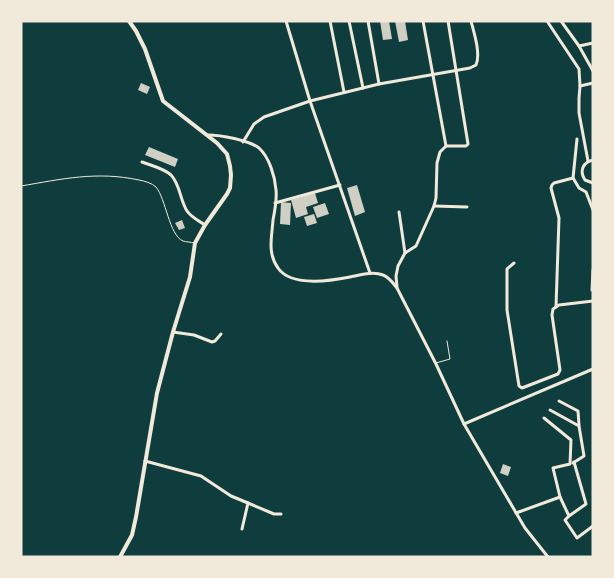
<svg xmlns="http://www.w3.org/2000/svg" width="614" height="578" font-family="Poppins,sans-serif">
  <rect width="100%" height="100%" fill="#0f3d3e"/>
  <g fill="#cfcfc3">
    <polygon points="380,21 389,21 392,39 383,40"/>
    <polygon points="395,21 405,21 408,40 399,42"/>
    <polygon points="141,83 150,87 147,94 138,90"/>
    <polygon points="149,147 178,159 175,167 145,155"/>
    <polygon points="357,185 365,212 355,216 347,188"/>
    <polygon points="315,193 318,203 306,207 308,214 296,218 291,200"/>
    <polygon points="281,202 291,203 290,225 280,224"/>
    <polygon points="325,203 329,214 317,218 313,207"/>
    <polygon points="314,214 317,223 307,226 304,217"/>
    <polygon points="182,220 185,228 179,230 175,223"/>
    <polygon points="503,464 511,467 508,476 500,473"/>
  </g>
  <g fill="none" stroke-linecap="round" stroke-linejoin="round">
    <g stroke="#f1e9da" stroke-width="1">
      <path d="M21,186C62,179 97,171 139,180C144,181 152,183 156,187C166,199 169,235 183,241C186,242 191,242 194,243"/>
      <polyline points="436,363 450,359 447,341"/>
    </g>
    <g stroke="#f1e9da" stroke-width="3">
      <polyline points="286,21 310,101 370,273"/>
      <polyline points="330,21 344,92"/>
      <polyline points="349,21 363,88"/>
      <polyline points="368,21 379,84"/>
      <polyline points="547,21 579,69 580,86 579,98 579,113 588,161"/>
      <polyline points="561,21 579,46 593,71"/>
      <polyline points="579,46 593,43"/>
      <polyline points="580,86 593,83"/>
      <path d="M208,135C220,135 249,140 259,148C269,157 275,176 276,190C277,199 275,210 273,220C272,236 267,253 278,268C291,287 330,281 350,277C360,275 373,271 383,275C389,277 393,283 397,288L436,364L464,424L525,528L548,557"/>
      <polyline points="577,139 573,178 579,188 586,192 593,210"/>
      <path d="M243,142L254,124L264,117L310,101L379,84L470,68L476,65C481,54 474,33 471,21"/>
      <polyline points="446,146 466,146 468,144 448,21"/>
      <path d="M593,160C583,162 579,171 585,180L593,183"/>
      <path d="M142,162C152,166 163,168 171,175C180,184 180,200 187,211C191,217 199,221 205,225"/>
      <polyline points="275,203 340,185"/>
      <polyline points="434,206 467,207"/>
      <polyline points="399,212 405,253"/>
      <polyline points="514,263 507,269 507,310 519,386 522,388 558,374 560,370 552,315 553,309 559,305 593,301"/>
      <polyline points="397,287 396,276 398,266 405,253 416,246 434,206 436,198 437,163 440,152 446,146 423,21"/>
      <polyline points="592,290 593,270"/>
      <polyline points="556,307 559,218 551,188 552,185 554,183 573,178"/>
      <polyline points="173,332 194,335 212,342 215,341 221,334"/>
      <polyline points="559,401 578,411 579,425"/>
      <polyline points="550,410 579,426 584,456 573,463"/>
      <polyline points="464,424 593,369"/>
      <polyline points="145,461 201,476 231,496 248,503 242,529"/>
      <polyline points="560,497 569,516 586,504 574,462"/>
      <polyline points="248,503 274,514 281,514"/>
      <polyline points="516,513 560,497 553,468 570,464 571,440 544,418"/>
      <polyline points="569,516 565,520 577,538 593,526"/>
    </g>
    <polyline stroke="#f1e9da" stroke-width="4" points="120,557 132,535 136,517 157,393 173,332 190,277 195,243 205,225 227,194 230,188 231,175 230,166 227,154 217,143 163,101 145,49 136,31 129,21"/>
  </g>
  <rect width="614" height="578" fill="none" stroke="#f1e9da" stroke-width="45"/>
</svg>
